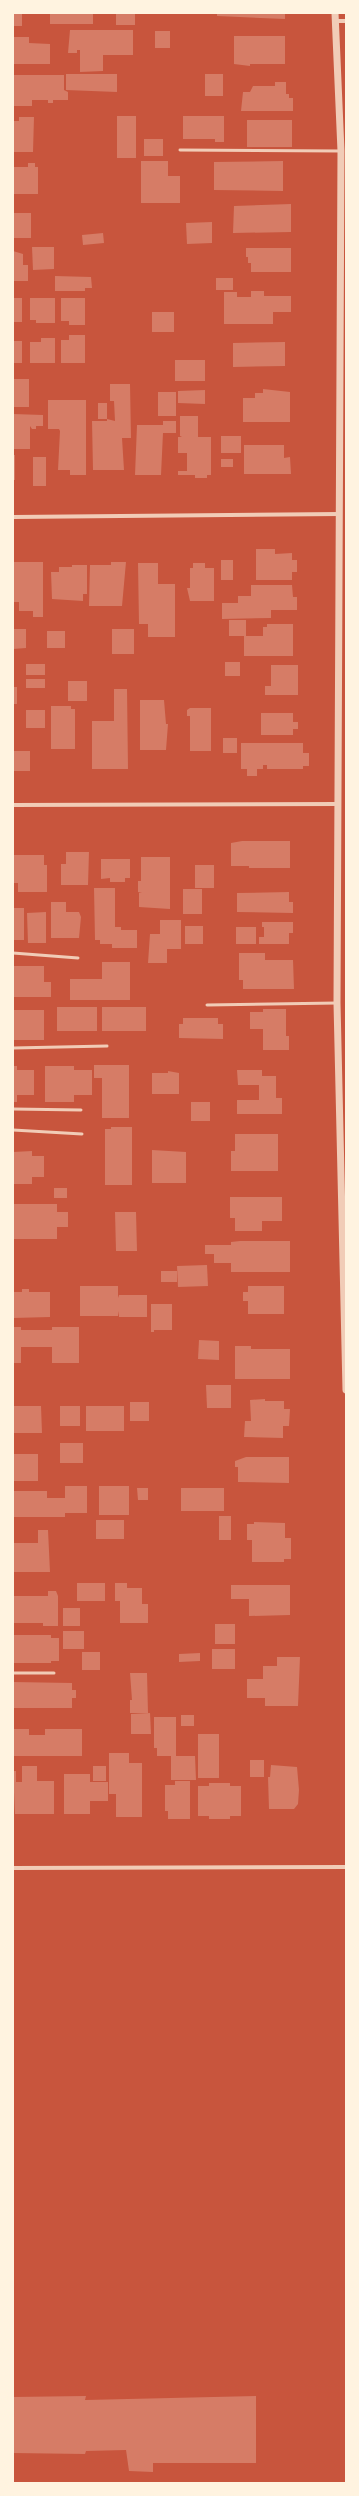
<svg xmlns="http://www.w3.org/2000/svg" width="359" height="2496" font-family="Poppins,sans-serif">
  <rect width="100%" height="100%" fill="#c8553d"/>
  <g fill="#d67c66">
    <rect x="13" y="13" width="9" height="13"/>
    <rect x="50" y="13" width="43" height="11"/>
    <rect x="116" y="13" width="19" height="12"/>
    <polygon points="217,13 285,13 285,19 217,16"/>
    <polygon points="70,30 133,30 133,55 103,55 103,71 80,72 80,50 77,50 77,53 68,53"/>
    <rect x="155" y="31" width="15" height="17"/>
    <polygon points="234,36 285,36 285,64 250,64 250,66 234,64"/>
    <polygon points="13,37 29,37 29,43 50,44 50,64 13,64"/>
    <polygon points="66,74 117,74 117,92 66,90"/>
    <rect x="205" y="74" width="18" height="22"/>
    <polygon points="13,75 64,75 64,90 68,92 68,100 53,100 53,103 48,103 48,100 32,100 32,106 13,106"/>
    <polygon points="275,82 286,82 286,94 289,94 289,98 293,98 293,111 241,111 243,92 250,92 253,86 275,86"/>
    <rect x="117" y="116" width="19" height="42"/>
    <polygon points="183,116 224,116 224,142 215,142 215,139 183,139"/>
    <polygon points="19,117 34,117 33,152 13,152 13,121 19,121"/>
    <rect x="247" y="120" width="45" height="27"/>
    <rect x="144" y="139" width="19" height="17"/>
    <polygon points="141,161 168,161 168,176 180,176 180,203 141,203"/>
    <polygon points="283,161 283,191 214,190 214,162"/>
    <polygon points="28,163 35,163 35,167 38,167 38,194 13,194 13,167 28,167"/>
    <polygon points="291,204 291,232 233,233 234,206"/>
    <rect x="13" y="213" width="18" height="25"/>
    <polygon points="212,222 212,243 187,244 186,223"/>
    <polygon points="103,233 104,243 83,245 82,235"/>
    <polygon points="32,247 54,247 54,269 33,270"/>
    <polygon points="246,248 291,248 291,272 251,272 251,263 248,263 248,257 246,257"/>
    <polygon points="13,251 23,254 23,265 28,265 28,281 13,281"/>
    <polygon points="55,276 91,277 92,288 85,288 85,291 55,291"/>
    <rect x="216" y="278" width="17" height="12"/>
    <polygon points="251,291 264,291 264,296 291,296 291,312 273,312 273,324 224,324 224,292 237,292 237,297 251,297"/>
    <rect x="13" y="298" width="9" height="24"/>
    <polygon points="30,298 55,298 55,323 36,323 36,320 30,320"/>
    <polygon points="61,298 85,298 85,325 69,325 69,321 61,321"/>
    <rect x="152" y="312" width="22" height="20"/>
    <polygon points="69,335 85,335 85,363 61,363 61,340 69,340"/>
    <polygon points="41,338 55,338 55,363 30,363 30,342 41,342"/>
    <rect x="13" y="341" width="9" height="22"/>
    <polygon points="285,342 285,366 233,367 233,343"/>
    <rect x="175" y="360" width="30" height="21"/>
    <rect x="13" y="379" width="16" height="28"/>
    <polygon points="110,384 130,384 131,438 122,438 124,470 93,470 92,421 107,421 107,419 115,421 114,401 110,401"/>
    <polygon points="263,389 290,392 290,422 243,422 243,398 255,398 255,393 263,393"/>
    <polygon points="205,390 205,404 178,403 178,391"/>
    <rect x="158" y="392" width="18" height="24"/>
    <polygon points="48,400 86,400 86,475 70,475 70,470 58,470 60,431 59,429 48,429"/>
    <rect x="98" y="403" width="9" height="16"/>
    <polygon points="13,414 43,415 43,426 36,426 36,429 32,429 30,426 30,449 13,449"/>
    <polygon points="180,416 198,416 198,437 211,437 211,475 207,475 207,478 195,478 195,475 178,475 178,471 187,471 187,453 178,453 178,437 182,437 180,436"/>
    <polygon points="163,421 176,421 176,433 163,433 161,475 135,475 137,425 163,425"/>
    <rect x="221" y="436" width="20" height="17"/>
    <polygon points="244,445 284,445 284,458 290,457 291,474 244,474"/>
    <rect x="13" y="455" width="2" height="25"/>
    <rect x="33" y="457" width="13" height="29"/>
    <rect x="221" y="459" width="12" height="8"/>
    <polygon points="256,549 275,549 275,554 292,553 292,560 297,560 297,572 292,572 292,580 256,580"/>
    <rect x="221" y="560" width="12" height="20"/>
    <polygon points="14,562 43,562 43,617 33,617 33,611 19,611 19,602 14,602"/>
    <polygon points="111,562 126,562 122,606 89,606 90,565 111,565"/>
    <polygon points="138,563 158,563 158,584 175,584 175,637 148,637 148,624 139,624"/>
    <polygon points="193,563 205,563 205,568 214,568 214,601 190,601 187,588 190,588 190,568 193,568"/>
    <polygon points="72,565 87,565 87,594 83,594 83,601 52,599 51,572 59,572 59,567 72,567"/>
    <polygon points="251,585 292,585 293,597 297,597 297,610 271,610 271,618 222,619 222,603 238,603 238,596 251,596"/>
    <polygon points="229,620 246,620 246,636 263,636 263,627 267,627 267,624 293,624 293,656 244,656 244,636 229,636"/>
    <polygon points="13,629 26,629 26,648 13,649"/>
    <rect x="112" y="629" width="22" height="25"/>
    <rect x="47" y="631" width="18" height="17"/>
    <rect x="225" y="662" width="15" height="14"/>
    <rect x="26" y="664" width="19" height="11"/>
    <polygon points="271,665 298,665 298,695 265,695 265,686 271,686"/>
    <rect x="26" y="679" width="19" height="9"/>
    <rect x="68" y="681" width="19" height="20"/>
    <rect x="13" y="687" width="4" height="17"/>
    <polygon points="114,689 127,689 128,769 92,769 92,721 114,721"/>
    <polygon points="140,700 164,700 166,724 168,724 166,750 140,750"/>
    <polygon points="51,706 71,706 71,709 75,709 75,749 51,749"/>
    <polygon points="190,708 211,708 211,751 190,751 190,716 187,716 187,710"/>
    <rect x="26" y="710" width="19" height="18"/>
    <polygon points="261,713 293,713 293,722 298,722 298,729 293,729 293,735 261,735"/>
    <rect x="223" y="738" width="14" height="15"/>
    <polygon points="241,743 303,743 303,753 309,753 309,766 303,766 303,769 267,769 267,765 263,765 263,769 257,769 257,776 247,776 247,769 241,769"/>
    <rect x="13" y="751" width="17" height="20"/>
    <polygon points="242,841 290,841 290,868 249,868 249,866 231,866 231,843"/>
    <polygon points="66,852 89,852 88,885 61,885 61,864 66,864"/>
    <polygon points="14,855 44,855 44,865 47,865 47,892 18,892 18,883 14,883"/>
    <polygon points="141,857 170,857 170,909 139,907 139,893 142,893 138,892 138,881 141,881"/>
    <polygon points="101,859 130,859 130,878 125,878 125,882 110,882 110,878 101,879"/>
    <rect x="195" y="865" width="19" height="23"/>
    <polygon points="94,888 115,888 115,927 121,927 121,930 137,930 137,948 112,948 112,944 100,944 100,940 95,940"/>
    <rect x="183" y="889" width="19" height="25"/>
    <polygon points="289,892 289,902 293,902 293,913 237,912 237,893"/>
    <polygon points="51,902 66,902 66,912 79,912 81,917 79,938 51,938"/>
    <rect x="13" y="908" width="11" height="32"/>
    <polygon points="46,912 46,943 28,943 27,913"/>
    <polygon points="160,920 181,920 181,949 167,949 167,963 148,963 150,934 160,934"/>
    <polygon points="262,922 293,922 293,933 289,933 289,944 259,944 259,937 264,937 264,927 262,927"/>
    <rect x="185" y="926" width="18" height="18"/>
    <rect x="236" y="927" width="20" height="17"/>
    <polygon points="239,953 265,953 265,960 293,960 294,989 243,989 243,980 239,980"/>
    <polygon points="102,962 130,962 130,1000 70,1000 70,979 102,979"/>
    <polygon points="13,966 44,966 44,982 51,982 51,997 13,997"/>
    <rect x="57" y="1007" width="40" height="24"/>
    <rect x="102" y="1007" width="44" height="24"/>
    <polygon points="263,1009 286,1009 286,1036 289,1036 289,1050 263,1050 263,1029 250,1029 250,1012 263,1012"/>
    <rect x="13" y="1010" width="31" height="30"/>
    <polygon points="183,1018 218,1018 218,1024 223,1024 223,1039 179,1038 179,1024 183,1024"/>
    <polygon points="94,1065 129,1065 129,1118 102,1118 102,1078 94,1078"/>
    <polygon points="13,1066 17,1066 17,1070 34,1070 34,1095 17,1095 17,1102 13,1102"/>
    <polygon points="45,1066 74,1066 74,1070 92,1070 92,1095 74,1095 74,1102 45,1102"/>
    <polygon points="237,1070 262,1070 262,1076 276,1076 276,1098 282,1098 282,1114 237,1114 237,1100 259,1100 259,1085 238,1085"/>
    <polygon points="168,1071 179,1073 179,1094 152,1094 152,1073 168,1073"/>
    <rect x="191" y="1102" width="19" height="19"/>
    <polygon points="111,1127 132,1127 132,1185 105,1185 105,1129 111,1129"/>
    <polygon points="235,1134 278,1134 278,1171 231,1171 231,1151 235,1151"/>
    <polygon points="152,1150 186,1152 186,1183 152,1183"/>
    <polygon points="32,1151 32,1156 44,1156 44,1177 32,1177 32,1184 13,1184 13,1152"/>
    <rect x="54" y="1188" width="13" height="10"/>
    <polygon points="230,1197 282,1197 282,1221 262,1221 262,1231 235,1231 235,1218 230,1218"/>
    <polygon points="13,1204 57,1204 57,1212 68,1212 68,1227 57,1227 57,1239 13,1239"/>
    <polygon points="115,1212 136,1212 137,1251 116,1251"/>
    <polygon points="240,1241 290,1241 290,1272 231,1272 231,1263 214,1263 214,1254 205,1254 205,1245 231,1245 231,1242"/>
    <polygon points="207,1265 208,1286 178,1287 177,1266"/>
    <rect x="161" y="1271" width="16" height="11"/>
    <polygon points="80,1286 118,1286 118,1298 119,1295 147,1295 147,1317 119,1317 119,1311 118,1316 80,1316"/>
    <polygon points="248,1286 284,1286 284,1314 248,1314 248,1301 243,1301 243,1292 248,1292"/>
    <polygon points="22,1289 29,1289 29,1292 50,1292 50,1317 13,1318 13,1292 22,1292"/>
    <polygon points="151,1304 172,1304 172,1330 154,1330 154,1332 151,1332"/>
    <polygon points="13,1327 21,1327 21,1330 52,1330 52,1327 79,1327 79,1363 52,1363 52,1347 21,1347 21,1363 13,1363"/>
    <polygon points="199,1340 219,1341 219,1360 198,1359"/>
    <polygon points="235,1346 251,1346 251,1349 290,1349 290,1379 235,1379"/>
    <polygon points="206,1385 231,1385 231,1408 207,1408"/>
    <polygon points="265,1399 265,1401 284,1401 284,1409 290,1409 289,1426 283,1426 283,1438 244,1437 245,1421 251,1421 250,1400"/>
    <rect x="130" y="1402" width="19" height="19"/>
    <polygon points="13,1406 41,1406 42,1433 13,1433"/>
    <rect x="60" y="1406" width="20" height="20"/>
    <rect x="86" y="1406" width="38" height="25"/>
    <rect x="60" y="1443" width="23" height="20"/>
    <rect x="13" y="1454" width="25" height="27"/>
    <polygon points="246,1457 289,1457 289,1483 238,1482 238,1467 235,1467 235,1461"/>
    <polygon points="65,1486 87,1486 87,1513 65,1513 65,1517 13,1517 13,1491 47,1491 47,1498 65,1498"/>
    <rect x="99" y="1486" width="30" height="29"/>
    <polygon points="137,1488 148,1488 148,1500 138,1500"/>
    <rect x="181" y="1488" width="43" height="23"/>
    <rect x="219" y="1516" width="12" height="24"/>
    <rect x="96" y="1520" width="28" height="19"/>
    <polygon points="254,1522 285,1523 285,1538 291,1538 291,1559 284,1559 284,1562 252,1562 252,1540 247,1540 247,1524 254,1524"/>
    <polygon points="38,1530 48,1530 50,1572 13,1572 13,1543 38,1543"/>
    <rect x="77" y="1583" width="28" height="18"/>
    <polygon points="115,1583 127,1583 127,1588 142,1588 142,1604 148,1604 148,1623 120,1623 120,1601 115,1601"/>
    <polygon points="231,1585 290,1585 290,1615 249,1616 249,1599 231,1599"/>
    <polygon points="48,1591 56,1591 58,1596 58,1626 43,1626 43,1623 13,1623 13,1596 48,1596"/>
    <rect x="63" y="1608" width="17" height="18"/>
    <rect x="215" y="1624" width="20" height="20"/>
    <rect x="63" y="1631" width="21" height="18"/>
    <polygon points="13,1635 51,1635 51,1638 59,1638 59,1661 51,1661 51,1663 13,1663"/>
    <rect x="212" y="1649" width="23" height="20"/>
    <rect x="82" y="1652" width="18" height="18"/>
    <polygon points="200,1653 200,1661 179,1662 179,1654"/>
    <polygon points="277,1657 300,1657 298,1706 265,1706 265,1698 247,1698 247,1679 263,1679 263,1666 277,1666"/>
    <polygon points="130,1673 147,1673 148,1713 130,1713 130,1700 132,1700"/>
    <polygon points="13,1682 72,1683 72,1690 76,1690 76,1698 72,1698 72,1708 13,1708"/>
    <polygon points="150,1713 151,1734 131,1734 131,1714"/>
    <rect x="181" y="1715" width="13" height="11"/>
    <polygon points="154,1717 176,1717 176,1756 195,1756 196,1780 171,1780 171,1756 157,1756 157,1748 154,1748"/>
    <polygon points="13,1729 29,1729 29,1735 45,1735 45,1729 82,1729 82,1756 13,1756"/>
    <rect x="198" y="1734" width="21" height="44"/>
    <polygon points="109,1753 129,1753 129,1763 142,1763 142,1817 116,1817 116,1794 109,1794"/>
    <rect x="250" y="1760" width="14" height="17"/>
    <polygon points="271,1765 297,1767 299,1790 298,1804 294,1809 269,1809 268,1777 270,1777"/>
    <polygon points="22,1766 37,1766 37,1781 54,1781 54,1814 15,1814 13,1771 16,1771 16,1782 22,1782"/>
    <rect x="93" y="1766" width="13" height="15"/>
    <polygon points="64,1774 90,1774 90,1782 108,1782 108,1801 90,1801 90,1814 64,1814"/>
    <polygon points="175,1781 190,1781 190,1819 168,1819 168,1811 165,1811 165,1785 175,1785"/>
    <polygon points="209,1783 230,1783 230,1786 241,1786 241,1816 230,1816 230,1819 209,1819 209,1816 198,1816 198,1786 209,1786"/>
    <polygon points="86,2396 85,2400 256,2396 256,2463 153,2463 153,2472 129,2471 126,2450 86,2451 85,2454 13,2453 13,2397"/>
  </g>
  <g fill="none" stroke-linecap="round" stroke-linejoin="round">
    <g stroke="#f1ccb7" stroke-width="3">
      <polyline points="180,150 341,151"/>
      <polyline points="13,953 78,958"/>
      <polyline points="207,1005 337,1003"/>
      <polyline points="13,1048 107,1046"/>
      <polyline points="13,1109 81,1110"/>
      <polyline points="13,1130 82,1134"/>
      <polyline points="13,1673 54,1673"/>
    </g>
    <g stroke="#f1ccb7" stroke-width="4">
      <polyline points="335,21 346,21"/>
      <polyline points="13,517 340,514"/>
      <polyline points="13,805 339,804"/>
      <polyline points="13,1868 346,1867"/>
    </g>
    <polyline stroke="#f1ccb7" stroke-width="7" points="335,13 341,151 337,1003 346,1390"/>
  </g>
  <rect width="359" height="2496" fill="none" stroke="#fff3e0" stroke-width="28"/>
</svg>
